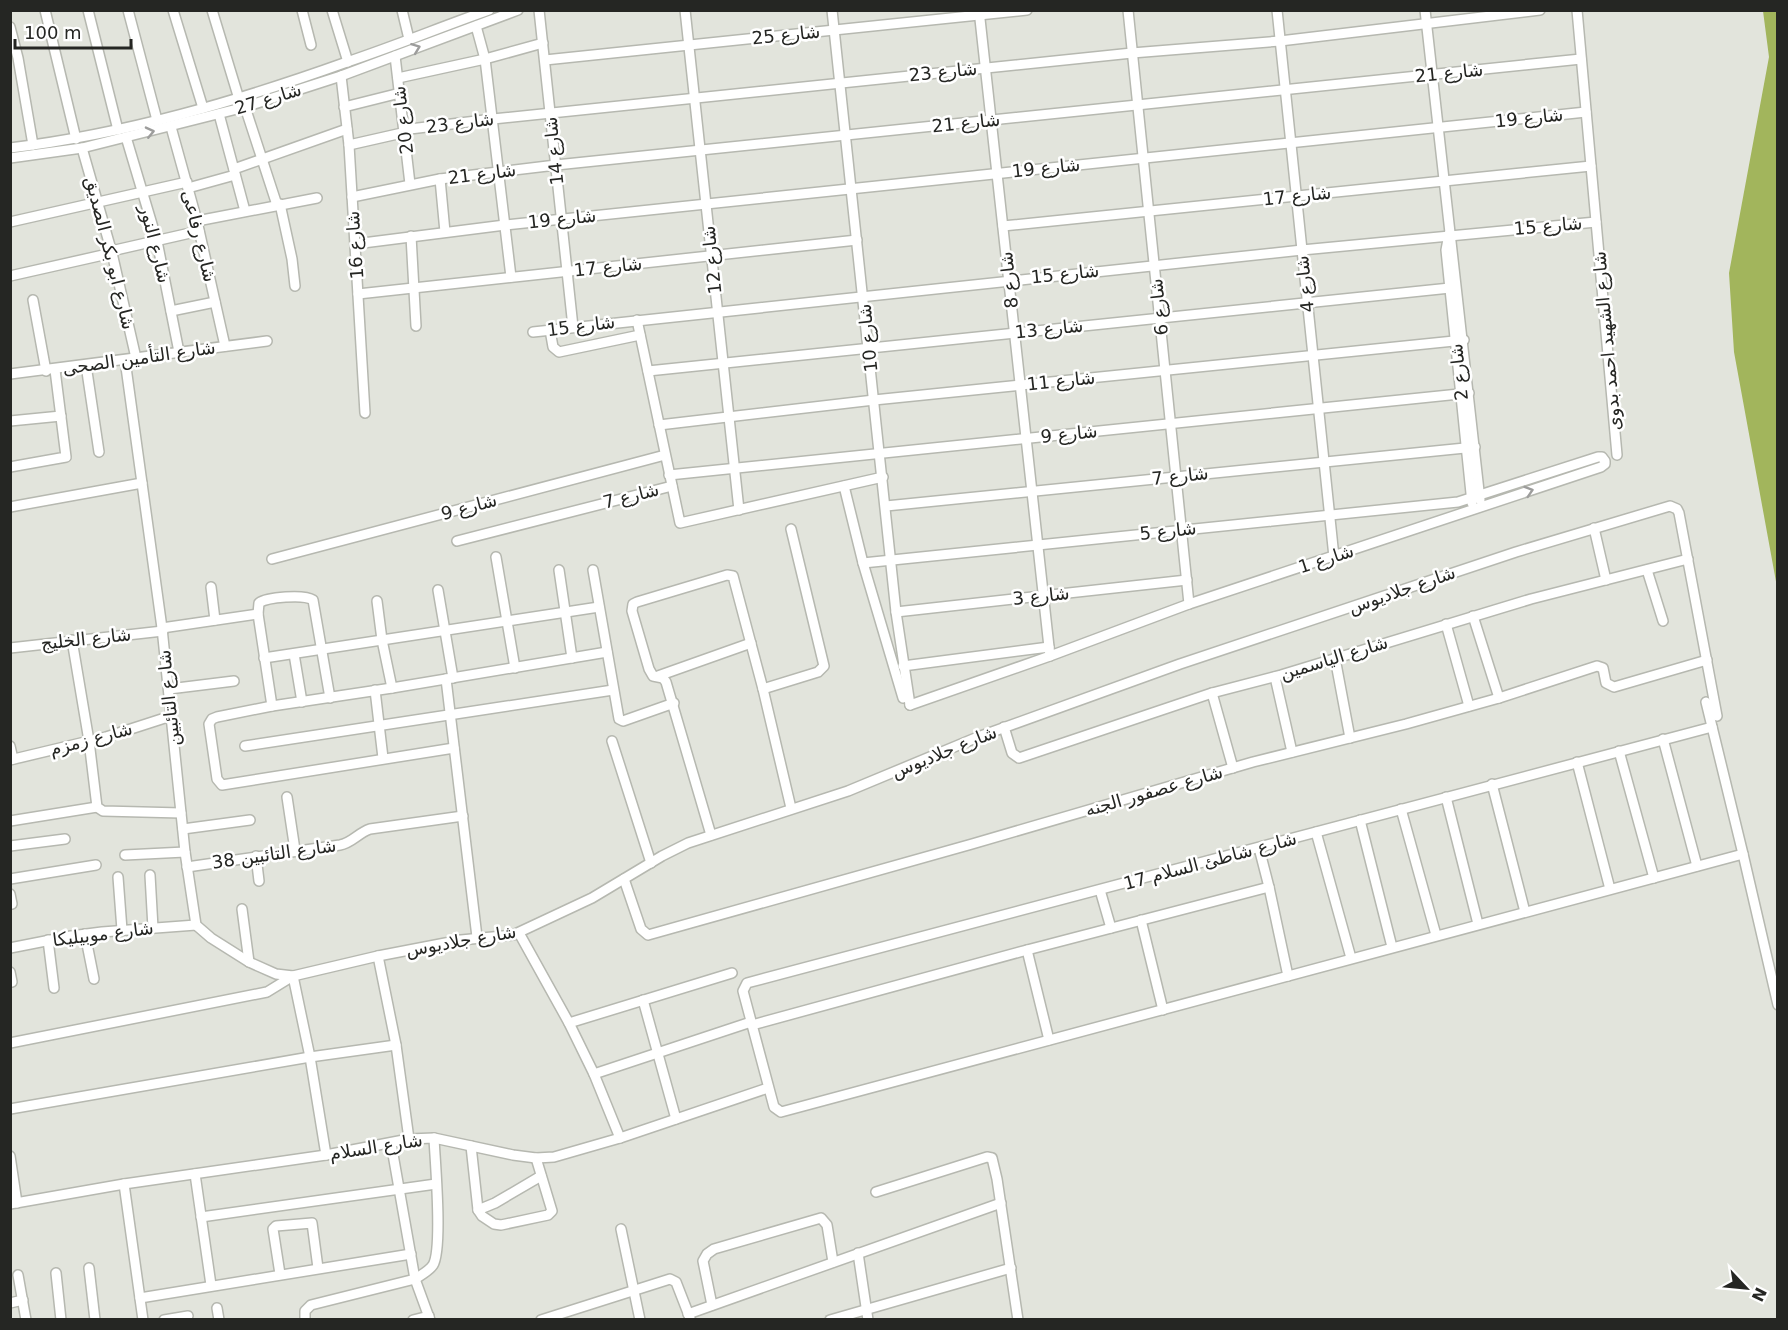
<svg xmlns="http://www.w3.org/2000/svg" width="1788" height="1330" font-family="'DejaVu Sans',Vazirmatn,sans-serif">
  <rect width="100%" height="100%" fill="#e2e4dc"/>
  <polygon fill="#a2b55c" points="1763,11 1778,11 1777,587 1734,352 1729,273 1769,57"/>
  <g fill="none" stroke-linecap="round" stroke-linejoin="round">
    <defs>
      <g id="street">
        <polyline points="45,10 76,139"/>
        <polyline points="88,10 118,130"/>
        <polyline points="128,10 157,120"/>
        <polyline points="173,10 203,108"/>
        <polyline points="212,10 239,99"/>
        <polyline points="302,10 311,45"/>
        <polyline points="332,10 348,62"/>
        <polyline points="402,10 409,39"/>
        <polyline points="539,10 573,327"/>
        <polyline points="685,10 739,510"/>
        <polyline points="832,10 896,612 910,705"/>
        <polyline points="979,10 1050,656"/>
        <polyline points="1128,10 1189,604"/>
        <polyline points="1277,10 1334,557"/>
        <polyline points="1425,10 1480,500"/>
        <polyline points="1577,10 1617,455"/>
        <polyline points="476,26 485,59 511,277"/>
        <polyline points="10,27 18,58 33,145"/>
        <polyline points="395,56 410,184"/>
        <polyline points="545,60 1027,10"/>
        <polyline points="341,76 349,145 365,413"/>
        <polyline points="398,78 485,59 543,43"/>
        <polyline points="245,107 277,205"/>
        <polyline points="344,107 400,93"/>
        <polyline points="219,114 245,211"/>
        <polyline points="171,127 197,221 225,346"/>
        <polyline points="126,137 157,241 179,352"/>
        <polyline points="349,145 402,133 410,129 493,119 1132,53 1280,41 1540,10"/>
        <path d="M10,148C126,134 238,101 347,62C395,46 441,27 489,10"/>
        <polyline points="82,148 112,253 136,358"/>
        <polyline points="10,158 82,148 245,107 341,76 518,10"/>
        <polyline points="234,169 347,129"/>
        <polyline points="440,179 445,232"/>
        <polyline points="188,188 235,175"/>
        <polyline points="352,197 440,179 556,165 1581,59"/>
        <polyline points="280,204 292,259 295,286"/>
        <polyline points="197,221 317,198"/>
        <polyline points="10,222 187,182"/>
        <polyline points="1003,226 1591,166"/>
        <polyline points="1449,234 1446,250 1472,503"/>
        <polyline points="411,236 416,326"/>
        <polyline points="355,244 505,225 1586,112"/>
        <polyline points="111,251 199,231"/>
        <polyline points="10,276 112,253"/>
        <polyline points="358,294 857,240"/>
        <polyline points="33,300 46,371"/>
        <polyline points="171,311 215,302"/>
        <polyline points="637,320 680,523 883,477"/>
        <polyline points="550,330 553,347 559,352 640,335"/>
        <polyline points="533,332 1302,250 1596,222"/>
        <polyline points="125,360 162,628 185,852 196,925 211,938 249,962 276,974 293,976 310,1057 326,1155"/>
        <polyline points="86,365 99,452"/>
        <polyline points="648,371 1450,288"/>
        <polyline points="10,374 267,341"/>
        <polyline points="10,421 61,416"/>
        <polyline points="659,425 874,400 1464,340"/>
        <polyline points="10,467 66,457 55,370"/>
        <polyline points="669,475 1469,393"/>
        <polyline points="844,486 863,563 903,698"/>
        <polyline points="886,506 1475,447"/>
        <polyline points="10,507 142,483"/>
        <polyline points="1594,528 1606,580"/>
        <polyline points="457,541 672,486"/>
        <polyline points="496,557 515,668"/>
        <polyline points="272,559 665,455"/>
        <polyline points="863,563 1458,502 1598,457 1602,457 1605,461 1605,464 1601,467 1189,604 1050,656 910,705"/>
        <polyline points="559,570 572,658"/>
        <polyline points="593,570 619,719 623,721 674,703"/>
        <polyline points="1647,570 1663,621"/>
        <polyline points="211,587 215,620"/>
        <polyline points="438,590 453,678"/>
        <polyline points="377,601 382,640 392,688"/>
        <polyline points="896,612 1187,580"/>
        <polyline points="1473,616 1499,698"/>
        <polyline points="1446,624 1469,706"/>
        <polyline points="162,628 258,614"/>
        <polyline points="72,640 89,741 97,807 103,811 181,813"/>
        <polyline points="10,648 163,631"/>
        <polyline points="294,654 302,702"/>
        <polyline points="264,658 599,607"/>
        <polyline points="1335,658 1350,738"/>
        <polyline points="903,666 1049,647"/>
        <polyline points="658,676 751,643"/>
        <polyline points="1275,677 1292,752"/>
        <polyline points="446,679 477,937"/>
        <polyline points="169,689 234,681"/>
        <polyline points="763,689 818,672 824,666 791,529"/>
        <polyline points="375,690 383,758"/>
        <polyline points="1212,693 1233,768"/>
        <polyline points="1706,702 1743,854 1778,1005"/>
        <path d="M272,706L258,614L259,603C267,597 304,594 313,600L330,698"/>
        <polyline points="1004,727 1012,753 1019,758 1212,693 1281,675 1531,599 1688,559"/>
        <polyline points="1712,727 747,983 743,991 774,1107 781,1112 1743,854"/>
        <polyline points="1663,739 1697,866"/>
        <polyline points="612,741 651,863"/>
        <polyline points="10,746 13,759"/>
        <polyline points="245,746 613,690"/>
        <polyline points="454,748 222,785 217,779 209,724 212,719 217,717 272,706 392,688 607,652"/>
        <polyline points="1619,751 1654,878"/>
        <polyline points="10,760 106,737 171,716"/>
        <polyline points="1577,762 1610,889"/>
        <polyline points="1492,784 1525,912"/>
        <polyline points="287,797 295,850"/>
        <polyline points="1446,797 1478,924"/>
        <polyline points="1401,809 1436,935"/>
        <polyline points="1360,820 1392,947"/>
        <polyline points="10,821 97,807"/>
        <polyline points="183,829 250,820"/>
        <polyline points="1316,832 1351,958"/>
        <polyline points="711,835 666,682 663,678 653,676 649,669 632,611 633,604 637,602 727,575 733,576 763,689 791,808"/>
        <polyline points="10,846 65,839"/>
        <polyline points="1259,848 1269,887 1288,976"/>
        <polyline points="125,855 185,852"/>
        <polyline points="256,856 259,881"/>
        <path d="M187,867L340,845C352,843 358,833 370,829L463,816"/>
        <polyline points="150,875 153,928"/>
        <polyline points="118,877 122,930"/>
        <polyline points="10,879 96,865"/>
        <polyline points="624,879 641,929 648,935 972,844 1253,762 1406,724 1499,698 1597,666 1603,668 1606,683 1614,687 1707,660"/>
        <polyline points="1100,890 1111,928"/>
        <polyline points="10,894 12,904"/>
        <polyline points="242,909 249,962"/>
        <polyline points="1141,920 1163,1010"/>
        <polyline points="519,933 569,1023 594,1074 620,1138"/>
        <polyline points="85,934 94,979"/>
        <polyline points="48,940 54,988"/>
        <polyline points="10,948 71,936 102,932 196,925"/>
        <polyline points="1027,950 1049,1040"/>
        <polyline points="378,956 396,1045 409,1139"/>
        <polyline points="10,972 12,982"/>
        <polyline points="643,1000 676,1119"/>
        <polyline points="569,1023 732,973"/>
        <polyline points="752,1025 1027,950 1269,887"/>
        <polyline points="10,1043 267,992 293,976 378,956 461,940 513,935 592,898 662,856 688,843 848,791 978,737 1180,664 1516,552 1670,506 1677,509 1679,513 1717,716"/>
        <polyline points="594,1074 751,1022"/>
        <polyline points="10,1109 310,1057 396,1045"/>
        <polyline points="391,1143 415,1279 430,1320"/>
        <polyline points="471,1146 478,1210 482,1216 494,1224 501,1225 548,1215 552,1211 536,1158"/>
        <polyline points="10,1156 17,1203"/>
        <polyline points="195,1174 211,1285"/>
        <polyline points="124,1184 143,1320"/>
        <polyline points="876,1192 987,1157 992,1158 997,1179 1018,1320"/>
        <polyline points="10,1204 124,1184 326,1155 409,1139 434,1138 513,1155 536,1158 554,1157 620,1138 768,1088"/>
        <polyline points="478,1210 495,1203 541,1176"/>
        <polyline points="201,1217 436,1184"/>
        <polyline points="621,1229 640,1320"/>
        <polyline points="858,1253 868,1320"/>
        <polyline points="89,1268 95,1320"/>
        <polyline points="56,1273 61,1320"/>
        <polyline points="280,1274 273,1229 276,1226 312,1223 318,1268"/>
        <polyline points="18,1275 26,1320"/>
        <polyline points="140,1298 411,1254"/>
        <polyline points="10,1303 23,1300"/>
        <polyline points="712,1305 703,1261 707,1254 714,1249 821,1218 827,1225 833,1262"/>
        <polyline points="217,1308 219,1320"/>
        <polyline points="688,1314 1001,1203"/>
        <polyline points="164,1320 188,1316"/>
        <path d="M305,1320V1311L311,1305L415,1279C421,1275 429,1271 433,1265C443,1248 435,1161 434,1138"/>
        <polyline points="413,1320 429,1316"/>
        <polyline points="541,1320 670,1279 676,1282 690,1318"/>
        <polyline points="830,1320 1011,1268"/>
      </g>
    </defs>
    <use href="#street" stroke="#b6b8b0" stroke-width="12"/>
    <use href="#street" stroke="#fff" stroke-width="9"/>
  </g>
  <defs><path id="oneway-chevron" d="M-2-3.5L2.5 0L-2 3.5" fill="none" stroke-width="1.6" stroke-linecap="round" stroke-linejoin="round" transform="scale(1.5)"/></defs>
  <g stroke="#9d9d9c">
    <use href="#oneway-chevron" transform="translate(416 48) rotate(-21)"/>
    <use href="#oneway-chevron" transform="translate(150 132) rotate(-13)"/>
    <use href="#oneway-chevron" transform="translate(1529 491) rotate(-18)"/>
  </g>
  <g text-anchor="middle" stroke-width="5" stroke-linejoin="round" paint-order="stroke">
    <g font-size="18" fill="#252623" stroke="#fff">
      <text transform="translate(786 35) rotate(-6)" y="6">شارع 25</text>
      <text transform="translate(943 72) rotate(-6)" y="6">شارع 23</text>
      <text transform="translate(1449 73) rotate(-6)" y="6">شارع 21</text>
      <text transform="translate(268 99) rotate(-17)" y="6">شارع 27</text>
      <text transform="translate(1529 118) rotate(-6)" y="6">شارع 19</text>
      <text transform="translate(403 120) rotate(-97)" y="6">شارع 20</text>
      <text transform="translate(460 123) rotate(-7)" y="6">شارع 23</text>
      <text transform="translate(966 123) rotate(-6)" y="6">شارع 21</text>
      <text transform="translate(554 151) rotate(-96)" y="6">شارع 14</text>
      <text transform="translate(1046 168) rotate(-6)" y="6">شارع 19</text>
      <text transform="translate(482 174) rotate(-7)" y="6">شارع 21</text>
      <text transform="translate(1297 196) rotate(-6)" y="6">شارع 17</text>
      <text transform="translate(562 219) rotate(-6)" y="6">شارع 19</text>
      <text transform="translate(1548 226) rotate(-5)" y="6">شارع 15</text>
      <text transform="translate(199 236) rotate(76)" y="6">شارع رفاعى</text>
      <text transform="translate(155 244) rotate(76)" y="6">شارع النور</text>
      <text transform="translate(355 245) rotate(-94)" y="6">شارع 16</text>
      <text transform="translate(110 253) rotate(76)" y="6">شارع ابو بكر الصديق</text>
      <text transform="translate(712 260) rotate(-96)" y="6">شارع 12</text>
      <text transform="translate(608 267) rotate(-6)" y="6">شارع 17</text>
      <text transform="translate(1065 274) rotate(-6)" y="6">شارع 15</text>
      <text transform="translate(1009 280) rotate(-96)" y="6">شارع 8</text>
      <text transform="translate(1305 284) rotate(-96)" y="6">شارع 4</text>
      <text transform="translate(1159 307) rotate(-96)" y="6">شارع 6</text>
      <text transform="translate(581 326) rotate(-7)" y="6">شارع 15</text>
      <text transform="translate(1049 329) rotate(-6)" y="6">شارع 13</text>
      <text transform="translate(868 338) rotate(-96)" y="6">شارع 10</text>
      <text transform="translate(1607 341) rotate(-95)" y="6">شارع الشهيد احمد بدوى</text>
      <text transform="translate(139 358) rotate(-8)" y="6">شارع التأمين الصحى</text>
      <text transform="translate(1459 372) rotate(-96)" y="6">شارع 2</text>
      <text transform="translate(1061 381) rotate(-6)" y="6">شارع 11</text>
      <text transform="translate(1069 434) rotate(-6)" y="6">شارع 9</text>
      <text transform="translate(1180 476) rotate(-6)" y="6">شارع 7</text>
      <text transform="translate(631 496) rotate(-14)" y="6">شارع 7</text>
      <text transform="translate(469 507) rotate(-15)" y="6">شارع 9</text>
      <text transform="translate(1168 531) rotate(-6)" y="6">شارع 5</text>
      <text transform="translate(1326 559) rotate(-18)" y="6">شارع 1</text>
      <text transform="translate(1402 590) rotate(-19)" y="6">شارع جلاديوس</text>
      <text transform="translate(1041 596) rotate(-6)" y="6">شارع 3</text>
      <text transform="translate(86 639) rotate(-6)" y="6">شارع الخليج</text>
      <text transform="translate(1334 658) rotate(-17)" y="6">شارع الياسمين</text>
      <text transform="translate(169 698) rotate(-96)" y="6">شارع التائبين</text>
      <text transform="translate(91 739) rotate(-15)" y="6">شارع زمزم</text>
      <text transform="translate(944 752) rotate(-22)" y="6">شارع جلاديوس</text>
      <text transform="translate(1154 791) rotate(-16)" y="6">شارع عصفور الجنه</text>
      <text transform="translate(274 854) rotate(-8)" y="6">شارع التائبين 38</text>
      <text transform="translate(1210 861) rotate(-15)" y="6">شارع شاطئ السلام 17</text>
      <text transform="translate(103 934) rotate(-7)" y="6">شارع موبيليكا</text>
      <text transform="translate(461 941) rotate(-10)" y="6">شارع جلاديوس</text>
      <text transform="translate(376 1147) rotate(-9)" y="6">شارع السلام</text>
    </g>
  </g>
  <rect width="1788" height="1330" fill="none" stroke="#252623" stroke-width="24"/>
  <g transform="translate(1746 1288) rotate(116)" stroke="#ffffff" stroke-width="4.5" paint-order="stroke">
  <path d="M0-4.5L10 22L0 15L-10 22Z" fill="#252623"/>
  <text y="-9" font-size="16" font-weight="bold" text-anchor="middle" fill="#252623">N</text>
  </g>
  <path d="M15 39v9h116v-9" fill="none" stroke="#252623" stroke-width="3"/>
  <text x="24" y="39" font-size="18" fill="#252623" stroke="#ffffff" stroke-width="4.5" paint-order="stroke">100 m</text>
</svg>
